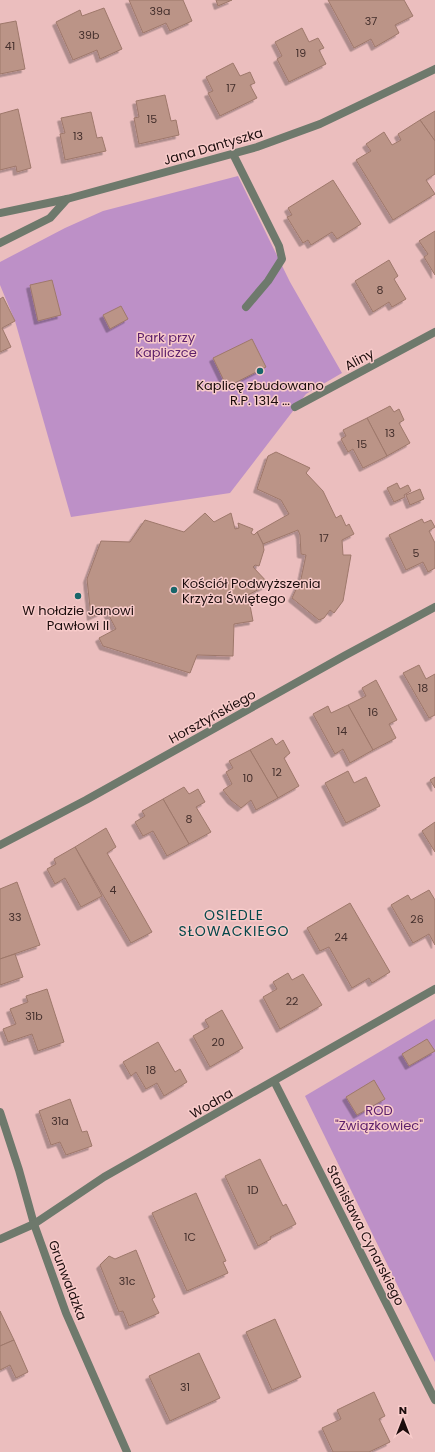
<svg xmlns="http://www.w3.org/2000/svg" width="435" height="1452" font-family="Poppins,sans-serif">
  <defs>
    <filter id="shadow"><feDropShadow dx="-3.5" dy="3.5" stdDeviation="0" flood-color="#0004"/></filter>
  </defs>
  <rect width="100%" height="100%" fill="#ebbebe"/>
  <g fill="#bd90c7">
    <polygon points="238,176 290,282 342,373 306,394 230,493 71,517 15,321 0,285 0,262 65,228 103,211"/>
    <polygon points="435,1019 435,1362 305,1096"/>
  </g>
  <g fill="#bb9487" stroke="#9e786b" filter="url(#shadow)">
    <polygon points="129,0 183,0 192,21 170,31 166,23 143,33"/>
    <polygon points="216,0 232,0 218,6"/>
    <polygon points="328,0 404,0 413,16 395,25 399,33 375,47 371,39 354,48"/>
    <polygon points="104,8 122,49 100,59 97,50 73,60 56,22 80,10 82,16"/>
    <polygon points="16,21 25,69 0,74 0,24"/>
    <polygon points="302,28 309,42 318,38 324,48 319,50 326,64 289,82 277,59 282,56 275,42"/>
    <polygon points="233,63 240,76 250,72 255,83 250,85 257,98 220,116 208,93 213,91 206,77"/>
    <polygon points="165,95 171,121 176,120 179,135 139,144 134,118 139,117 136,101"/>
    <polygon points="18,109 31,168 17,172 16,166 0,170 0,114"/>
    <polygon points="435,111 435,141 420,120"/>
    <polygon points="91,112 97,138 102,137 106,151 65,160 60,134 65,133 61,118"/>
    <polygon points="420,120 435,141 435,174 426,180 435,194 393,220 356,160 371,151 366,144 384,132 392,145 401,140 398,134"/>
    <polygon points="333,180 361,224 337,239 332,232 311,245 308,240 303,243 287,217 292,215 288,208"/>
    <polygon points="435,231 435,275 424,257 428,254 419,241"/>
    <polygon points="389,260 398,276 394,279 406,299 392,307 389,302 373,312 355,281"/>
    <polygon points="52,280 61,315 38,321 30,285"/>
    <polygon points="3,297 15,321 2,328 11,347 0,352 0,299"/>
    <polygon points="121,306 128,319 110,329 103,315"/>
    <polygon points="252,339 266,367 227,387 213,358"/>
    <polygon points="390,406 394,412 399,409 404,420 399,423 410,443 387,456 367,418"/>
    <polygon points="367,418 387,456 363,468 353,449 348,452 341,439 346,436 343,430"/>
    <polygon points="276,452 310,468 306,473 323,491 336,518 341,515 346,526 349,524 354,534 342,540 343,555 351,555 343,601 334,613 330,610 324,618 319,620 292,598 301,579 306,555 301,554 300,535 298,530 263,544 257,532 289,514 281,500 257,489 268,456"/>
    <polygon points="397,483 400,489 408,485 411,491 404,495 405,497 394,502 387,488"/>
    <polygon points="420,489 424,499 410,505 406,495"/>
    <polygon points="205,513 214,522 231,513 235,529 239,528 238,523 253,529 251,533 254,535 257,532 263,544 264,550 259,566 255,565 253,567 269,584 248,595 253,621 234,624 233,656 197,655 190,673 103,646 99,638 116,629 106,610 91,617 87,579 101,541 130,542 145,520 184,532"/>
    <polygon points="422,519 424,523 431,520 435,527 429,531 435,543 435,568 428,572 423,562 406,570 389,535"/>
    <polygon points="419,665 426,679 435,674 435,715 429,718 403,673"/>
    <polygon points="376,680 397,720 389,724 396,738 373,750 348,705 366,696 362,688"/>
    <polygon points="348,705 373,750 350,763 343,749 335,754 313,714 328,706 331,713"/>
    <polygon points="272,738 276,745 283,740 290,753 284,758 299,786 278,798 250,750"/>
    <polygon points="250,750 278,798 256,810 251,800 241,808 231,800 223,790 232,784 226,772 233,768 229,761"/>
    <polygon points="348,771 354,783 366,777 380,806 346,823 325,783"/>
    <polygon points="435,777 435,788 430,780"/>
    <polygon points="184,787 189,794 198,789 205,802 196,807 211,832 189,844 163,799"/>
    <polygon points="163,799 189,844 167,856 153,831 143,836 135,822 145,816 142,811"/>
    <polygon points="435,822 435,852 422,831"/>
    <polygon points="106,828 116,847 107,853 152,932 131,943 75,847"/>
    <polygon points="75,847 102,896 81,907 65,878 55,884 47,869 56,864 54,859"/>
    <polygon points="17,882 40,945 0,959 0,889"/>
    <polygon points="429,890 435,900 435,945 429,934 413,943 391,905 408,895 411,900"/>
    <polygon points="350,903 390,972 372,983 369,978 352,988 329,947 320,951 307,928"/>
    <polygon points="15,954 23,977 0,985 0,959"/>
    <polygon points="288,973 292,980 303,974 322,1005 280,1029 263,997 277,989 273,982"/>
    <polygon points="47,989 64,1042 38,1051 32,1034 8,1042 3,1029 16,1024 10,1009 28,1002 26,996"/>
    <polygon points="222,1010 243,1048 210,1067 193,1036 209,1027 205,1020"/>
    <polygon points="427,1039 435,1051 409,1066 402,1054"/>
    <polygon points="158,1042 175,1072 180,1069 187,1082 164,1096 157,1083 146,1089 136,1072 131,1076 123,1062"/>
    <polygon points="374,1080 385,1099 357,1115 346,1097"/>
    <polygon points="70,1099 82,1132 87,1131 92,1146 66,1155 60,1142 51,1145 39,1111"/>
    <polygon points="260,1159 283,1206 286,1204 296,1224 270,1237 271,1239 258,1246 225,1176"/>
    <polygon points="196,1193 226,1261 223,1262 228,1273 187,1291 152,1213"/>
    <polygon points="136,1250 155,1297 152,1299 159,1313 129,1326 123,1311 119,1312 100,1265 109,1256 115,1259"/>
    <polygon points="0,1311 14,1340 0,1346"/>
    <polygon points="275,1319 301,1377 272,1390 246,1332"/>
    <polygon points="14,1340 28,1372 16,1378 10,1365 0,1370 0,1346"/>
    <polygon points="199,1353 220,1398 170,1421 149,1376"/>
    <polygon points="374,1392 385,1416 379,1419 390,1442 369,1452 333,1452 322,1428 341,1419 337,1410"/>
  </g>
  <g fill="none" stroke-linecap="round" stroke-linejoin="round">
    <polyline stroke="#6e796c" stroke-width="8" points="233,154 279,246 282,259 268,281 246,307"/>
    <g stroke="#6e796c" stroke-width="8">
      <polyline points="0,213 67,199 257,147 320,124 435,69"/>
      <polyline points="0,243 50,218 67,199"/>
      <polyline points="295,407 435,332"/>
      <polyline points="0,845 86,800 344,656 435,607"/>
      <polyline points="274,1081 435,1400"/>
      <polyline points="0,1112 19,1170 34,1224 66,1313 127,1452"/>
      <polyline points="0,1239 34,1224 104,1177 435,989"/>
    </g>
  </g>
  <g fill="#18666a" stroke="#f8cbca" stroke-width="1.5">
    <circle cx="260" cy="371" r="4"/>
    <circle cx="174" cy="590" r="4"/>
    <circle cx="78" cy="596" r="4"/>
  </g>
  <g text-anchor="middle" stroke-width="3" stroke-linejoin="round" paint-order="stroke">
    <g font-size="11" fill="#442f2c">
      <text x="160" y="15">39a</text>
      <text x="371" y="25">37</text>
      <text x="89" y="39">39b</text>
      <text x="10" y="50">41</text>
      <text x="301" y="57">19</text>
      <text x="231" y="92">17</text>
      <text x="152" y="123">15</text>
      <text x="78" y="140">13</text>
      <text x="380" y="294">8</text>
      <text x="390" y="437">13</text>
      <text x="362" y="448">15</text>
      <text x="324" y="542">17</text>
      <text x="416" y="557">5</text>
      <text x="423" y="692">18</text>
      <text x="373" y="716">16</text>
      <text x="342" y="735">14</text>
      <text x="277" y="776">12</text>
      <text x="248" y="782">10</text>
      <text x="189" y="823">8</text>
      <text x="113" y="894">4</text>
      <text x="15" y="921">33</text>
      <text x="417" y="923">26</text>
      <text x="341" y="941">24</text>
      <text x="292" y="1005">22</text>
      <text x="34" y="1020">31b</text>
      <text x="218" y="1046">20</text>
      <text x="151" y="1074">18</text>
      <text x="60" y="1125">31a</text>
      <text x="253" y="1194">1D</text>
      <text x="190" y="1241">1C</text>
      <text x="127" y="1285">31c</text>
      <text x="185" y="1391">31</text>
    </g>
    <g font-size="13" fill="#1c0d0d" stroke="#f8cbca">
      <text transform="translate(213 146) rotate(-16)" y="5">Jana Dantyszka</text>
      <text transform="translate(359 359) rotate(-28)" y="5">Aliny</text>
      <text transform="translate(212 716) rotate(-29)" y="5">Horsztyńskiego</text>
      <text transform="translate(211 1103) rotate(-30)" y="5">Wodna</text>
      <text transform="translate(366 1235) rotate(63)" y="5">Stanisława Cynarskiego</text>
      <text transform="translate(68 1280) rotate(69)" y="5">Grunwaldzka</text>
    </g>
    <g font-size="13" fill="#5e216c" stroke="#f8cbca">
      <text x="166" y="342">Park przy<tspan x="166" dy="15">Kapliczce</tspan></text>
      <text x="379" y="1115">ROD<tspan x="379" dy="15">"Związkowiec"</tspan></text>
    </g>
    <g font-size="13" fill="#1c0d0d" stroke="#f8cbca">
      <text x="260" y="390">Kaplicę zbudowano<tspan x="260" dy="15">R.P. 1314 ...</tspan></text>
      <text x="182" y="588" text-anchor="start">Kościół Podwyższenia<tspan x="182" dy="15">Krzyża Świętego</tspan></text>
      <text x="78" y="615">W hołdzie Janowi<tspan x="78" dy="15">Pawłowi II</tspan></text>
    </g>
    <g font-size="14" letter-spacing="1" fill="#04474a" stroke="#f8cbca">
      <text x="234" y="920">OSIEDLE<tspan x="234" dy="16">SŁOWACKIEGO</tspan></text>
    </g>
  </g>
  <g transform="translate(403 1420)" stroke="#f8cbca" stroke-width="3" paint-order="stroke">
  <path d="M0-3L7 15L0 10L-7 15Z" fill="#1c0d0d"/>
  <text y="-6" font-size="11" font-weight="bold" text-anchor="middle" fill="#1c0d0d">N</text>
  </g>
</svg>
